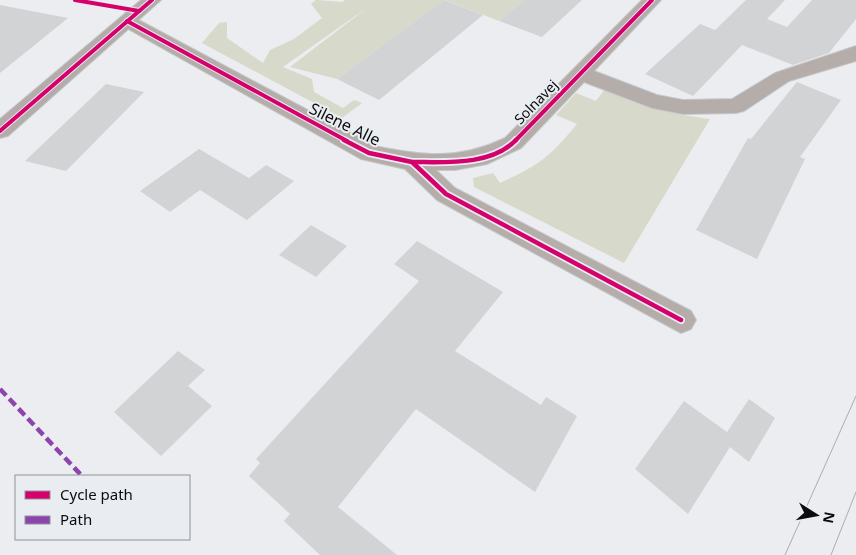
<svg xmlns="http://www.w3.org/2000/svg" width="856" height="555" font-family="'Noto Sans',sans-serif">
  <rect width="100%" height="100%" fill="#ebedf0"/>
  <g fill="#d7d9cb">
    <polygon points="316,0 342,2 345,0 444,0 337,79 290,67 368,7 283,67 312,79 314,92 343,108 354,100 362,103 342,118 202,43 219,23 227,22 227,38 263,63 270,50 294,39 322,18 311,4"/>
    <polygon points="445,0 524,0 499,21"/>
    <path d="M605,89C642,108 669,113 710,119L624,263L474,187L473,178L493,173L500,183C539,165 549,158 577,124L556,115L576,93L596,101Z"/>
  </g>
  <g fill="#d2d3d5">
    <polygon points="444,0 483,15 379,100 337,79"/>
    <polygon points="524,0 582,0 542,37 499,21"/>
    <polygon points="746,0 785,0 767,19 787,27 812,0 856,0 856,19 829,53 793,65 742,45 693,96 645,74 700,24 715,30"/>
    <polygon points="0,5 68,18 0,73"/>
    <polygon points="797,82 841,100 800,157 805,159 757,259 696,230 748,138 751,139"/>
    <polygon points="106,84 144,92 66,171 25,161"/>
    <polygon points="199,149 249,178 266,165 294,181 247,220 200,190 170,212 140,191"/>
    <polygon points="311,225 347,246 316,277 279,255"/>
    <polygon points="417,241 503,292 455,351 541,405 546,397 577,416 535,492 416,409 338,507 397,555 320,555 284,521 290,514 249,476 260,463 256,459 419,281 394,264"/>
    <polygon points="178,351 205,370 188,386 212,406 161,456 114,412"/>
    <polygon points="749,399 775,418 749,462 730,447 688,514 635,469 684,401 727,432"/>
  </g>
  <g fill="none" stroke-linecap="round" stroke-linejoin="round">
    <defs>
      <path id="street" d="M642,0H661L594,71L657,95L683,100L732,99L775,73L856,46V61L789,81L744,111L736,113L683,114L652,108L584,82L521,148L487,164L455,170H436L455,188L691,311L696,320L691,329L681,333L437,200L405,169L361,159L121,25L118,21L121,17H133L375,146C424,156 459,160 505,138Z"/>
      <polygon id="secondary" points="141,0 161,0 8,136 0,138 0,119"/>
    </defs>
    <use href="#street" stroke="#c8c9cb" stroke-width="2"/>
    <use href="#secondary" stroke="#c8c9cb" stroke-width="2"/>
    <use href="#street" fill="#b5adaa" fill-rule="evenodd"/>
    <use href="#secondary" fill="#b4acaa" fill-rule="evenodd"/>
    <g stroke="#afacab" stroke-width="1">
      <polyline points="785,555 856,396"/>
      <polyline points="831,555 856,492"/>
    </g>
    <polyline stroke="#8e44ad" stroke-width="4.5" stroke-dasharray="9 4.5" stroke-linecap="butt" points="0,389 82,476"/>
    <defs>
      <g id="cycleway-far1">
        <polyline points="75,0 139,11"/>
        <polyline points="127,21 347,141"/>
        <polyline points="0,131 152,0"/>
        <polyline points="515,141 652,0"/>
      </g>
      <g id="cycleway">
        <polyline points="344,140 369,153 412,162 446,194 681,320"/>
        <path d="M412,162C445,162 491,166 516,140"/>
      </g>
    </defs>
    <use href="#cycleway-far1" stroke="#e9edf2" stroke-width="6"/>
    <use href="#cycleway" stroke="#e9edf2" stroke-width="8"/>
    <use href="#cycleway-far1" stroke="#d6006c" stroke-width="4"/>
    <use href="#cycleway" stroke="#d6006c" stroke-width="4.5"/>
  </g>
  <g text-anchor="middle" stroke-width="4" stroke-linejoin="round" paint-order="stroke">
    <g font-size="14" fill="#0a0c0d" stroke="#e9edf2">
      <text transform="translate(536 102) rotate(-46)" y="5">Solnavej</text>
    </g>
    <g font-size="16" fill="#0a0c0d" stroke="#e9edf2">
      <text transform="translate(345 124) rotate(26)" y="6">Silene Alle</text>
    </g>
  </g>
  <rect x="15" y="475" width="175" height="65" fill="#e9edf2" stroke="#909396"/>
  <rect x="25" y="491" width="25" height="8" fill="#d6006c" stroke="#909396"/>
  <text x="60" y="500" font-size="15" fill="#0a0c0d">Cycle path</text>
  <rect x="25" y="516" width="25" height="8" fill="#8e44ad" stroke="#909396"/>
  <text x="60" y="525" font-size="15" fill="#0a0c0d">Path</text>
  <g transform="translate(816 515) rotate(101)" stroke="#e9edf2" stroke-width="4" paint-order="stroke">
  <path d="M0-4L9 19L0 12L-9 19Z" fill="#0a0c0d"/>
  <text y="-8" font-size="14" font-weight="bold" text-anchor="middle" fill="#0a0c0d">N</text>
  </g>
</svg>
